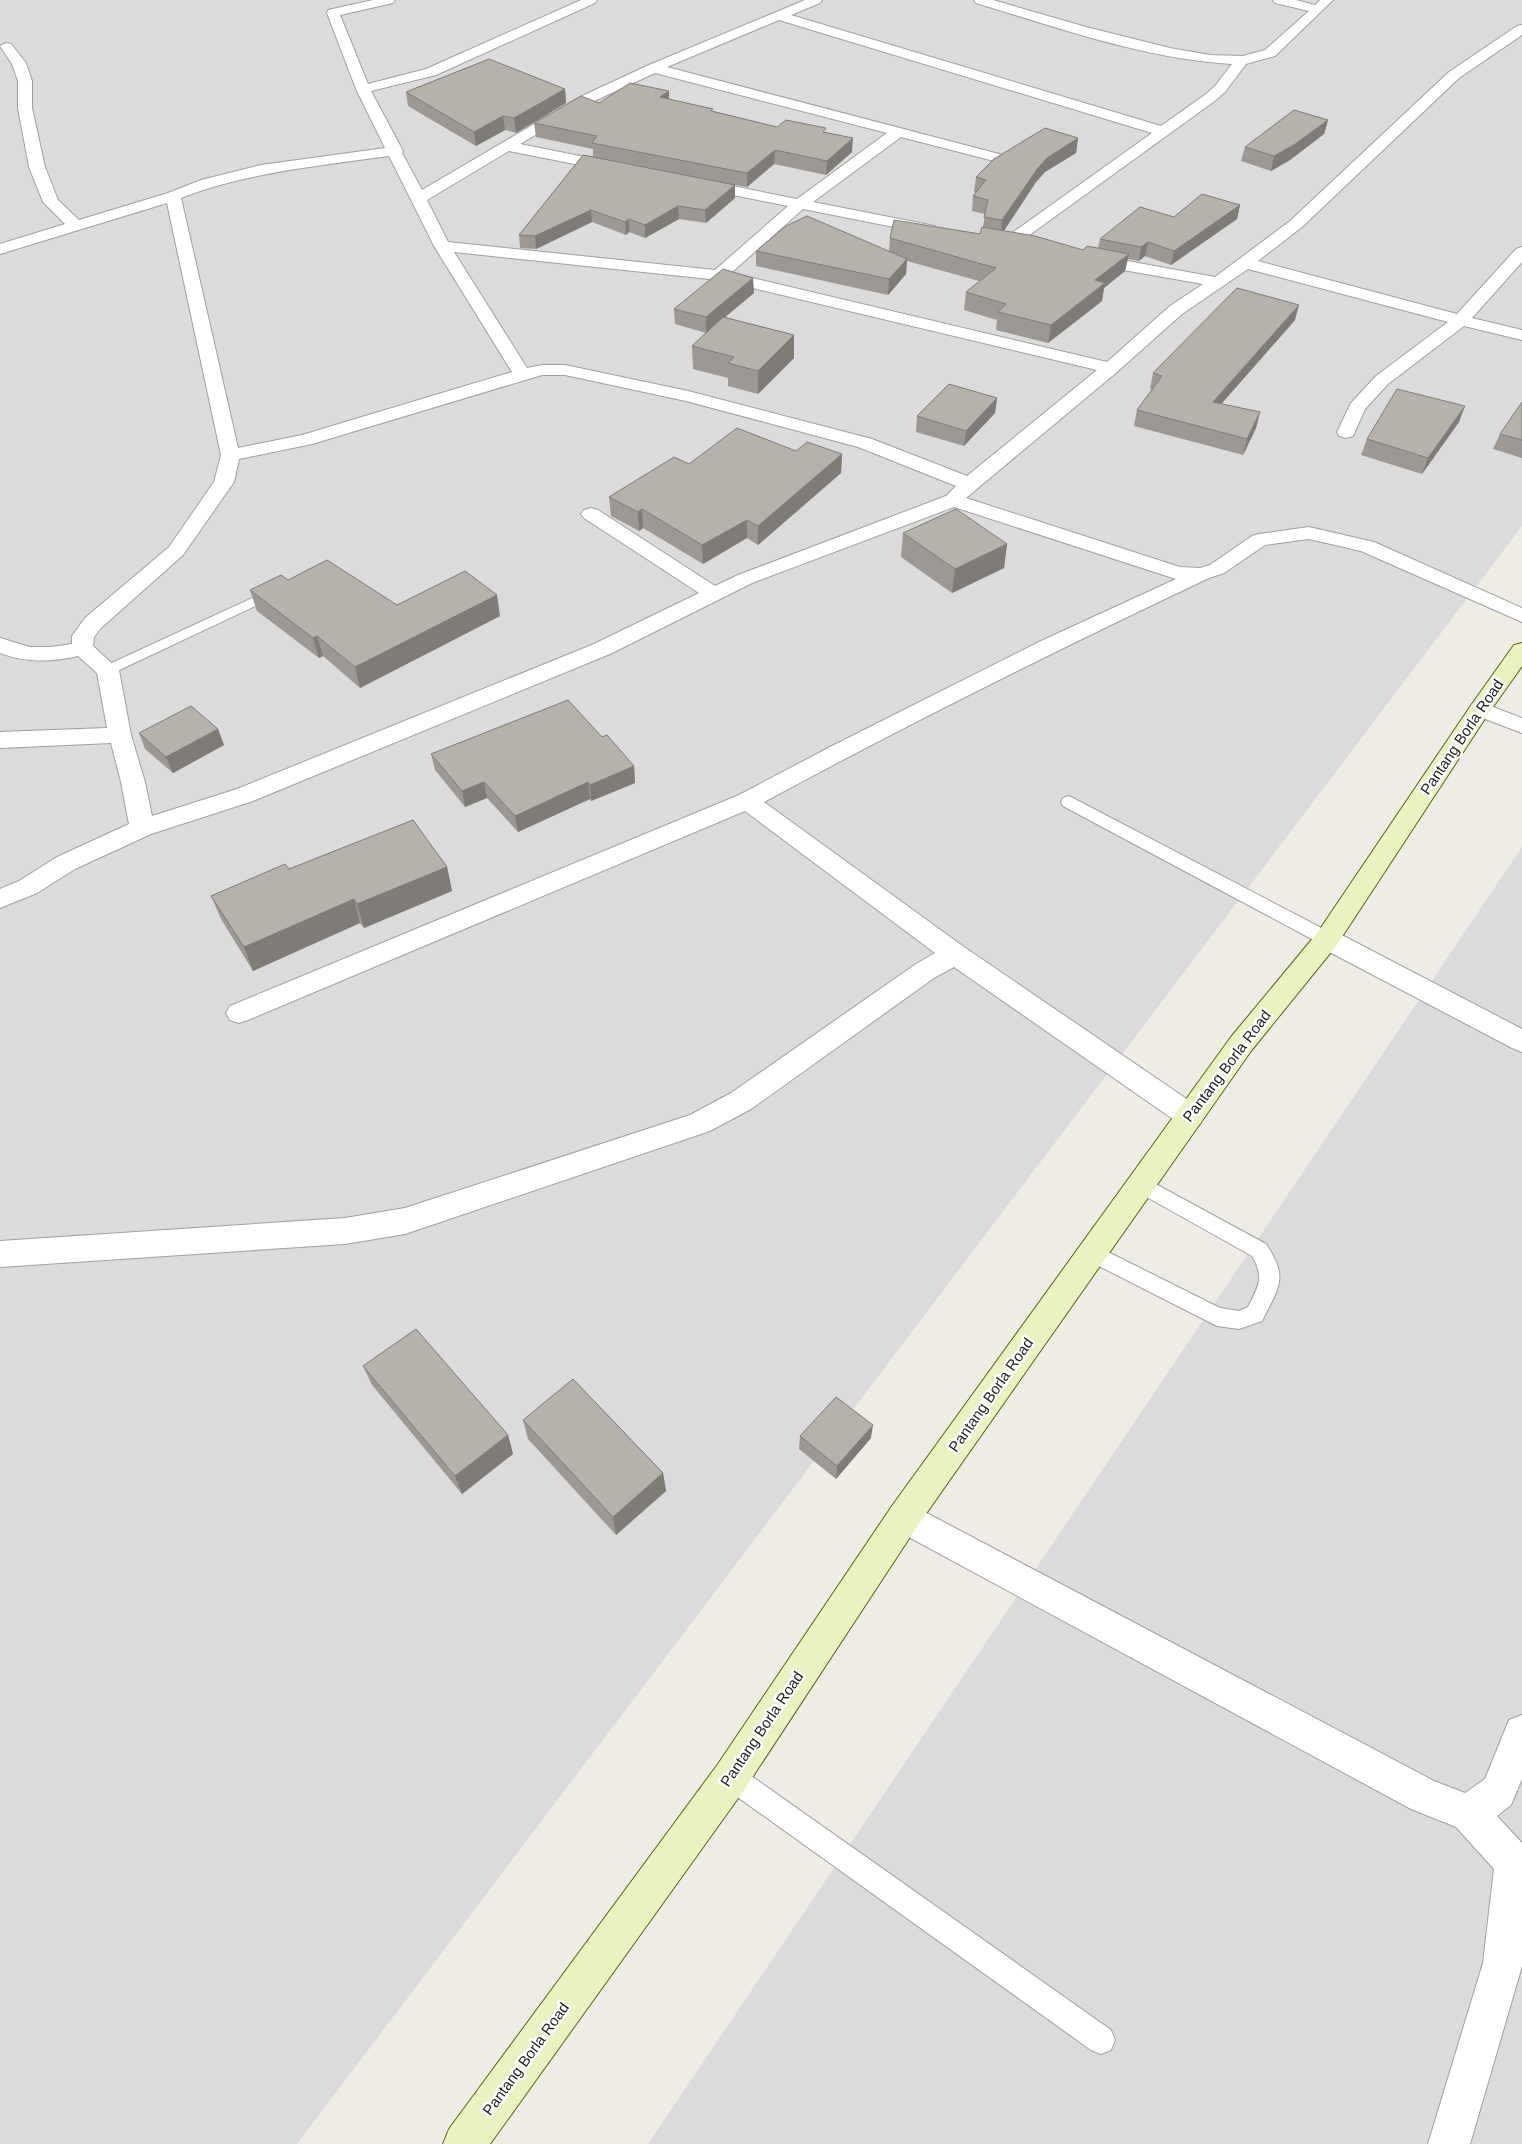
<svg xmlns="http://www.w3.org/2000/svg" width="1522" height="2144" font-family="Helvetica,sans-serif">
  <rect width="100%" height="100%" fill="#eeece5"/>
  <g fill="#dcdbdb">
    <polygon points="0,0 1522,0 1522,526 297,2144 0,2144"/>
    <polygon points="1522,847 1522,2144 648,2144"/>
  </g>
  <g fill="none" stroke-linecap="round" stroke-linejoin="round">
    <defs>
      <g id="lane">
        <polygon points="276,587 281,588 283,591 281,594 113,673 103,673 101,670 103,667"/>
        <polygon points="1069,796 1333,934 1336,939 1333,944 1327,945 1321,944 1063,806 1061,802 1063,798"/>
        <path d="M1141,1176L1266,1244C1289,1278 1279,1287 1262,1321L1239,1329L1217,1326L1085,1259L1082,1253L1085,1247L1092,1244L1220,1308L1239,1311L1248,1307C1258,1287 1265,1278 1252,1256L1134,1190L1131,1184L1134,1178Z"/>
        <polygon points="731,1764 740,1768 1111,2030 1115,2040 1111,2050 1101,2054 1091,2050 722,1786 718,1777 722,1768"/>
      </g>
      <g id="street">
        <path d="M373,0H395L393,3L340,15L368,84L426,69L581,0H597L595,3L436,75L371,91L403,151L402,153L422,190L580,97L649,65L805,0H822L820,3L791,15L1161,126L1206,94L1215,86L1232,64C1145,59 1059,28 976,3L974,0H993L1086,27L1170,48L1210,55L1243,56L1265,50L1309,11L1275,3L1273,0H1296L1315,5L1320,0H1333L1275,56L1246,64L1225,92L1216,100L1013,247H1001L999,244L1001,241L1152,133L779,20L667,67L1003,155L1005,158L1003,161L998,162L901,137L813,202L935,226L937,229L935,232L929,234L803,209L731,273L1107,362L1170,306L1203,284L1089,264L1083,262L1081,259L1083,256L1089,254L1215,277L1290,221L1449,72L1517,26L1522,25V35L1459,78L1302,227L1258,261L1457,314L1516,249L1522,247V262L1472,318L1522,330V340L1464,326L1388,384L1365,409L1353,436L1346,438L1339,436L1337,432L1351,403L1376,376L1448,322L1248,269L1182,314L1117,372L966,498L1180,567L1200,568L1210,565L1252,536L1259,534L1309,527L1374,542L1522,608V622L1361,551L1309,539L1265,545L1224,573L1209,578C1059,649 910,723 764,802L964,947L1200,1108L1204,1116L1200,1124L1190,1127L1180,1124L954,967L934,978L751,1109L710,1131L405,1234L345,1244L0,1267V1241L345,1218L405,1208L690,1115L731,1093L916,964L935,953L745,811L248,1020L239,1023L230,1020L226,1013L230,1006L739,795L830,747L1041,641L1176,579L954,507L752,583L610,654L253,801L151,834L75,869L37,893L0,908V889L19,881L57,857L129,824L121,782L111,743L0,748V732L107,728L97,673L78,656C51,662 26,663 0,653V638L30,647H51L72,644V636L85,618L169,547L214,482L221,455L167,203L0,254V244L65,224L43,202L29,167L18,108V81L12,64L0,46L6,43L11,44L26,63L32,81V108L45,167L58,200L79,220L168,193L201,180L261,165L385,148L356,89L327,13L328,10ZM655,73L887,133L797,199L698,179L693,181L690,184L693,187L788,206L715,270L448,242L427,200L509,151L615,172L620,170L623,167L620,164L520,144L590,103ZM389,156L434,246L512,372L302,435L238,448L181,198C248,172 319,166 389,156ZM454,252L719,280L1097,370L967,476L872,439L688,391L565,365H542L527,368ZM542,375H565L686,401L858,447L956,486L946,496L738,575L715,586L598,510L591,508L584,510L581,514L584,518L699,593L594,644L237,789L152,816L145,782L131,735L119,670L93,646L94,637L101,628L183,555L234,482L239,459L312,444Z"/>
        <polygon points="1480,702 1522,718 1522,733 1472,714 1469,709 1472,704"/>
        <polygon points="1327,930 1336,932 1522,1029 1522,1052 1512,1048 1318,946 1314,939 1318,932"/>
        <polygon points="904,1501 1434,1781 1465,1793 1485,1779 1509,1720 1522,1715 1522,1779 1511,1805 1497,1816 1522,1843 1522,1966 1470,2144 1428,2144 1483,1963 1494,1869 1456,1827 1411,1809 892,1528 887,1517 892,1506"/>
      </g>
      <polygon id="secondary" points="1522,643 1522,666 1488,714 1336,946 1251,1051 916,1528 744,1790 490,2144 443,2144 449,2129 718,1764 892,1506 1231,1037 1318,932 1472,704 1514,645"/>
    </defs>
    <use href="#lane" stroke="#9f9f9f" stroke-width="2"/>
    <use href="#street" stroke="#9f9f9f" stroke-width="2"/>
    <use href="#secondary" stroke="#566812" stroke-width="2"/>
    <use href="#lane" fill="#fff" fill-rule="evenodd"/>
    <use href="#street" fill="#fff" fill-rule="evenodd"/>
    <use href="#secondary" fill="#eaf2bf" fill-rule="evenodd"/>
  </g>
  <g fill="#9d9893">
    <polygon points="565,89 566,103 516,133 505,130 476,146 408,106 406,92"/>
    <polygon points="669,91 669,99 713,111 777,127 826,132 852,152 826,175 774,164 747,187 735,185 735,198 706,223 679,219 645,238 629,232 626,235 592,222 536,249 520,248 519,235 583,155 720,182 593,157 593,149 536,137 534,123 599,103"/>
    <polygon points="1328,120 1324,134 1290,160 1271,171 1241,161 1245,147"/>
    <polygon points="1078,138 1076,153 1045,172 1036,182 1004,231 1083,250 1098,248 1100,239 1174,217 1240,205 1237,219 1171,265 1145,256 1139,261 1128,259 1125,271 1104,288 1102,301 1048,343 996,330 997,320 964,310 966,292 979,281 907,261 906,274 888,295 756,266 756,251 889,251 890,238 980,234 983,227 985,214 972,211 973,196 976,193 974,192 976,177"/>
    <polygon points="754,293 725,317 794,335 794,358 758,394 728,386 728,378 693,369 692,346 706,333 675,324 674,309"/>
    <polygon points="1295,320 1221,404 1260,412 1256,428 1243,455 1134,426 1137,410 1152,390 1150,389 1153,373"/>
    <polygon points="997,398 995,413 964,446 916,432 917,416"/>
    <polygon points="1522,402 1522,458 1493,449 1500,434"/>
    <polygon points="1459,422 1422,474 1361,455 1367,439"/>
    <polygon points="796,451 842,454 841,473 758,545 747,538 703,564 643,528 639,531 611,516 609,497 689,464"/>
    <polygon points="903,533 1007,544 1004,568 952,593 901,557"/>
    <polygon points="288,580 397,605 500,616 360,688 323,656 319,658 257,611 250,590"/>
    <polygon points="218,729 224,745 173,773 145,749 139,733"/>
    <polygon points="602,737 634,766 635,783 591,801 590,799 518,832 487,798 465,807 435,770 431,754"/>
    <polygon points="447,867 452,891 364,928 360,923 253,971 221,919 211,896 289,869"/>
    <polygon points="363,1366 508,1435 513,1454 462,1494 372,1385"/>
    <polygon points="523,1420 663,1473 666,1491 616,1535 528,1439"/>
    <polygon points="800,1436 871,1438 836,1479 799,1449"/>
  </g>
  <g fill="#7f7c78">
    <polygon points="565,89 566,103 516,133 514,118"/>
    <polygon points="669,91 669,105 660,97"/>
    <polygon points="503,116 505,130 476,146 474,132"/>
    <polygon points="1328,120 1324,134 1290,160 1271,171 1274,156"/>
    <polygon points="853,138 852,152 826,175 827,161"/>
    <polygon points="1078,138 1076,153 1045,172 1036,182 1001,235 1002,220 1038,168 1047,158"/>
    <polygon points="775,150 774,164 747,187 747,173"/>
    <polygon points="735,185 735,198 706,223 705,210"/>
    <polygon points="1240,205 1237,219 1171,265 1174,251"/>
    <polygon points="678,206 679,219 645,238 645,225"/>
    <polygon points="591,210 592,222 536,249 535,236"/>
    <polygon points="629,219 629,232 626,235 625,222"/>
    <polygon points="1148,242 1145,256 1139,261 1141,247"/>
    <polygon points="1129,254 1125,271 1104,288 1102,301 1048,343 1051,325 1095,280"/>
    <polygon points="907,259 906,274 888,295 889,279"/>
    <polygon points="753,278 754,293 706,333 706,317"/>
    <polygon points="1299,305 1295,320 1209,418 1213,402"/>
    <polygon points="794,335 794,358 758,394 758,371"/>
    <polygon points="997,398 995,413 964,446 966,431"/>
    <polygon points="1465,406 1459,422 1422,474 1428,458"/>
    <polygon points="1260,412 1256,428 1243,455 1247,439"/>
    <polygon points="842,454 841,473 758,545 758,526"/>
    <polygon points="642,509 643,528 639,531 638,512"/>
    <polygon points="747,520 747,538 703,564 702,545"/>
    <polygon points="1007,544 1004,568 952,593 955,569"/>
    <polygon points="497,595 500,616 360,688 355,667"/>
    <polygon points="317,636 323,656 319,658 313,638"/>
    <polygon points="218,729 224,745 173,773 166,757"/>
    <polygon points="634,766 635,783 591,801 590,785"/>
    <polygon points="484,782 487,798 465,807 462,791"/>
    <polygon points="588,782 590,799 518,832 515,816"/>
    <polygon points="447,867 452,891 364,928 357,904"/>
    <polygon points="354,899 360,923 253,971 244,947"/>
    <polygon points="873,1425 871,1438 836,1479 837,1466"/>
    <polygon points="508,1435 513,1454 462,1494 455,1476"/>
    <polygon points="663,1473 666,1491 616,1535 613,1517"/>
  </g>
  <g fill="#b6b1ab" stroke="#7f7c78">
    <polygon points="489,59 565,89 514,118 503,116 474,132 406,92"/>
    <polygon points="630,83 669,91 660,97 713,109 711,111 777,127 786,120 826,128 823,132 853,138 827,161 775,150 747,173 592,143 597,136 534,123 581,96 599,103"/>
    <polygon points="1294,110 1328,120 1294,145 1274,156 1245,147"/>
    <polygon points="1045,128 1078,138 1047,158 1038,168 1002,220 984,217 988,200 973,196 986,180 976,177 994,159"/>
    <polygon points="583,155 735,185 705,210 678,206 645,225 629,219 625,222 591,210 535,236 519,235"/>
    <polygon points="1202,194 1240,205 1174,251 1148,242 1141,247 1100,239 1140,207 1174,217"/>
    <polygon points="807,216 907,259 889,279 756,251 786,226"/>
    <polygon points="894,220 980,234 982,227 1035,236 1083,250 1087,246 1129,254 1095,280 1105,283 1051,325 998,312 1006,304 966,292 996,268 890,238"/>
    <polygon points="723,269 753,278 706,317 674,309"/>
    <polygon points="1237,288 1299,305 1213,402 1260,412 1247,439 1137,410 1162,376 1153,373"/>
    <polygon points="723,317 794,335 758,371 728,363 734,357 692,346"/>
    <polygon points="949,384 997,398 966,431 917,416"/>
    <polygon points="1397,389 1465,406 1428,458 1367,439"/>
    <polygon points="1522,402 1522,440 1500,434"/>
    <polygon points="737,428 796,451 807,442 842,454 758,526 747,520 702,545 642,509 638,512 609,497 674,457 689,464"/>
    <polygon points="956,509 1007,544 955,569 903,533"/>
    <polygon points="327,560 397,605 465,571 497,595 355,667 317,636 313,638 250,590 281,575 288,580"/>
    <polygon points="568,700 602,737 607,735 634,766 590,785 588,782 515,816 484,782 462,791 431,754"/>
    <polygon points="191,706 218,729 166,757 139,733"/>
    <polygon points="413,820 447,867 357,904 354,899 244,947 211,896 285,864 289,869"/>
    <polygon points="416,1329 508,1435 455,1476 363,1366"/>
    <polygon points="573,1379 663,1473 613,1517 523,1420"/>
    <polygon points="836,1397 873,1425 837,1466 800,1436"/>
  </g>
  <g text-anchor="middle" stroke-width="5" stroke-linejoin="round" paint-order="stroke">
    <g font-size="15" fill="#1e1e1e" stroke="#fff">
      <text transform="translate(1462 737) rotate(-56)" y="5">Pantang Borla Road</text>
      <text transform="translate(1227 1066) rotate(-53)" y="5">Pantang Borla Road</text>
      <text transform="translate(991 1395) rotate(-55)" y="5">Pantang Borla Road</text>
      <text transform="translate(762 1729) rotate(-56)" y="5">Pantang Borla Road</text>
      <text transform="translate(526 2059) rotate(-54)" y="5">Pantang Borla Road</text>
    </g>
  </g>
</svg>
